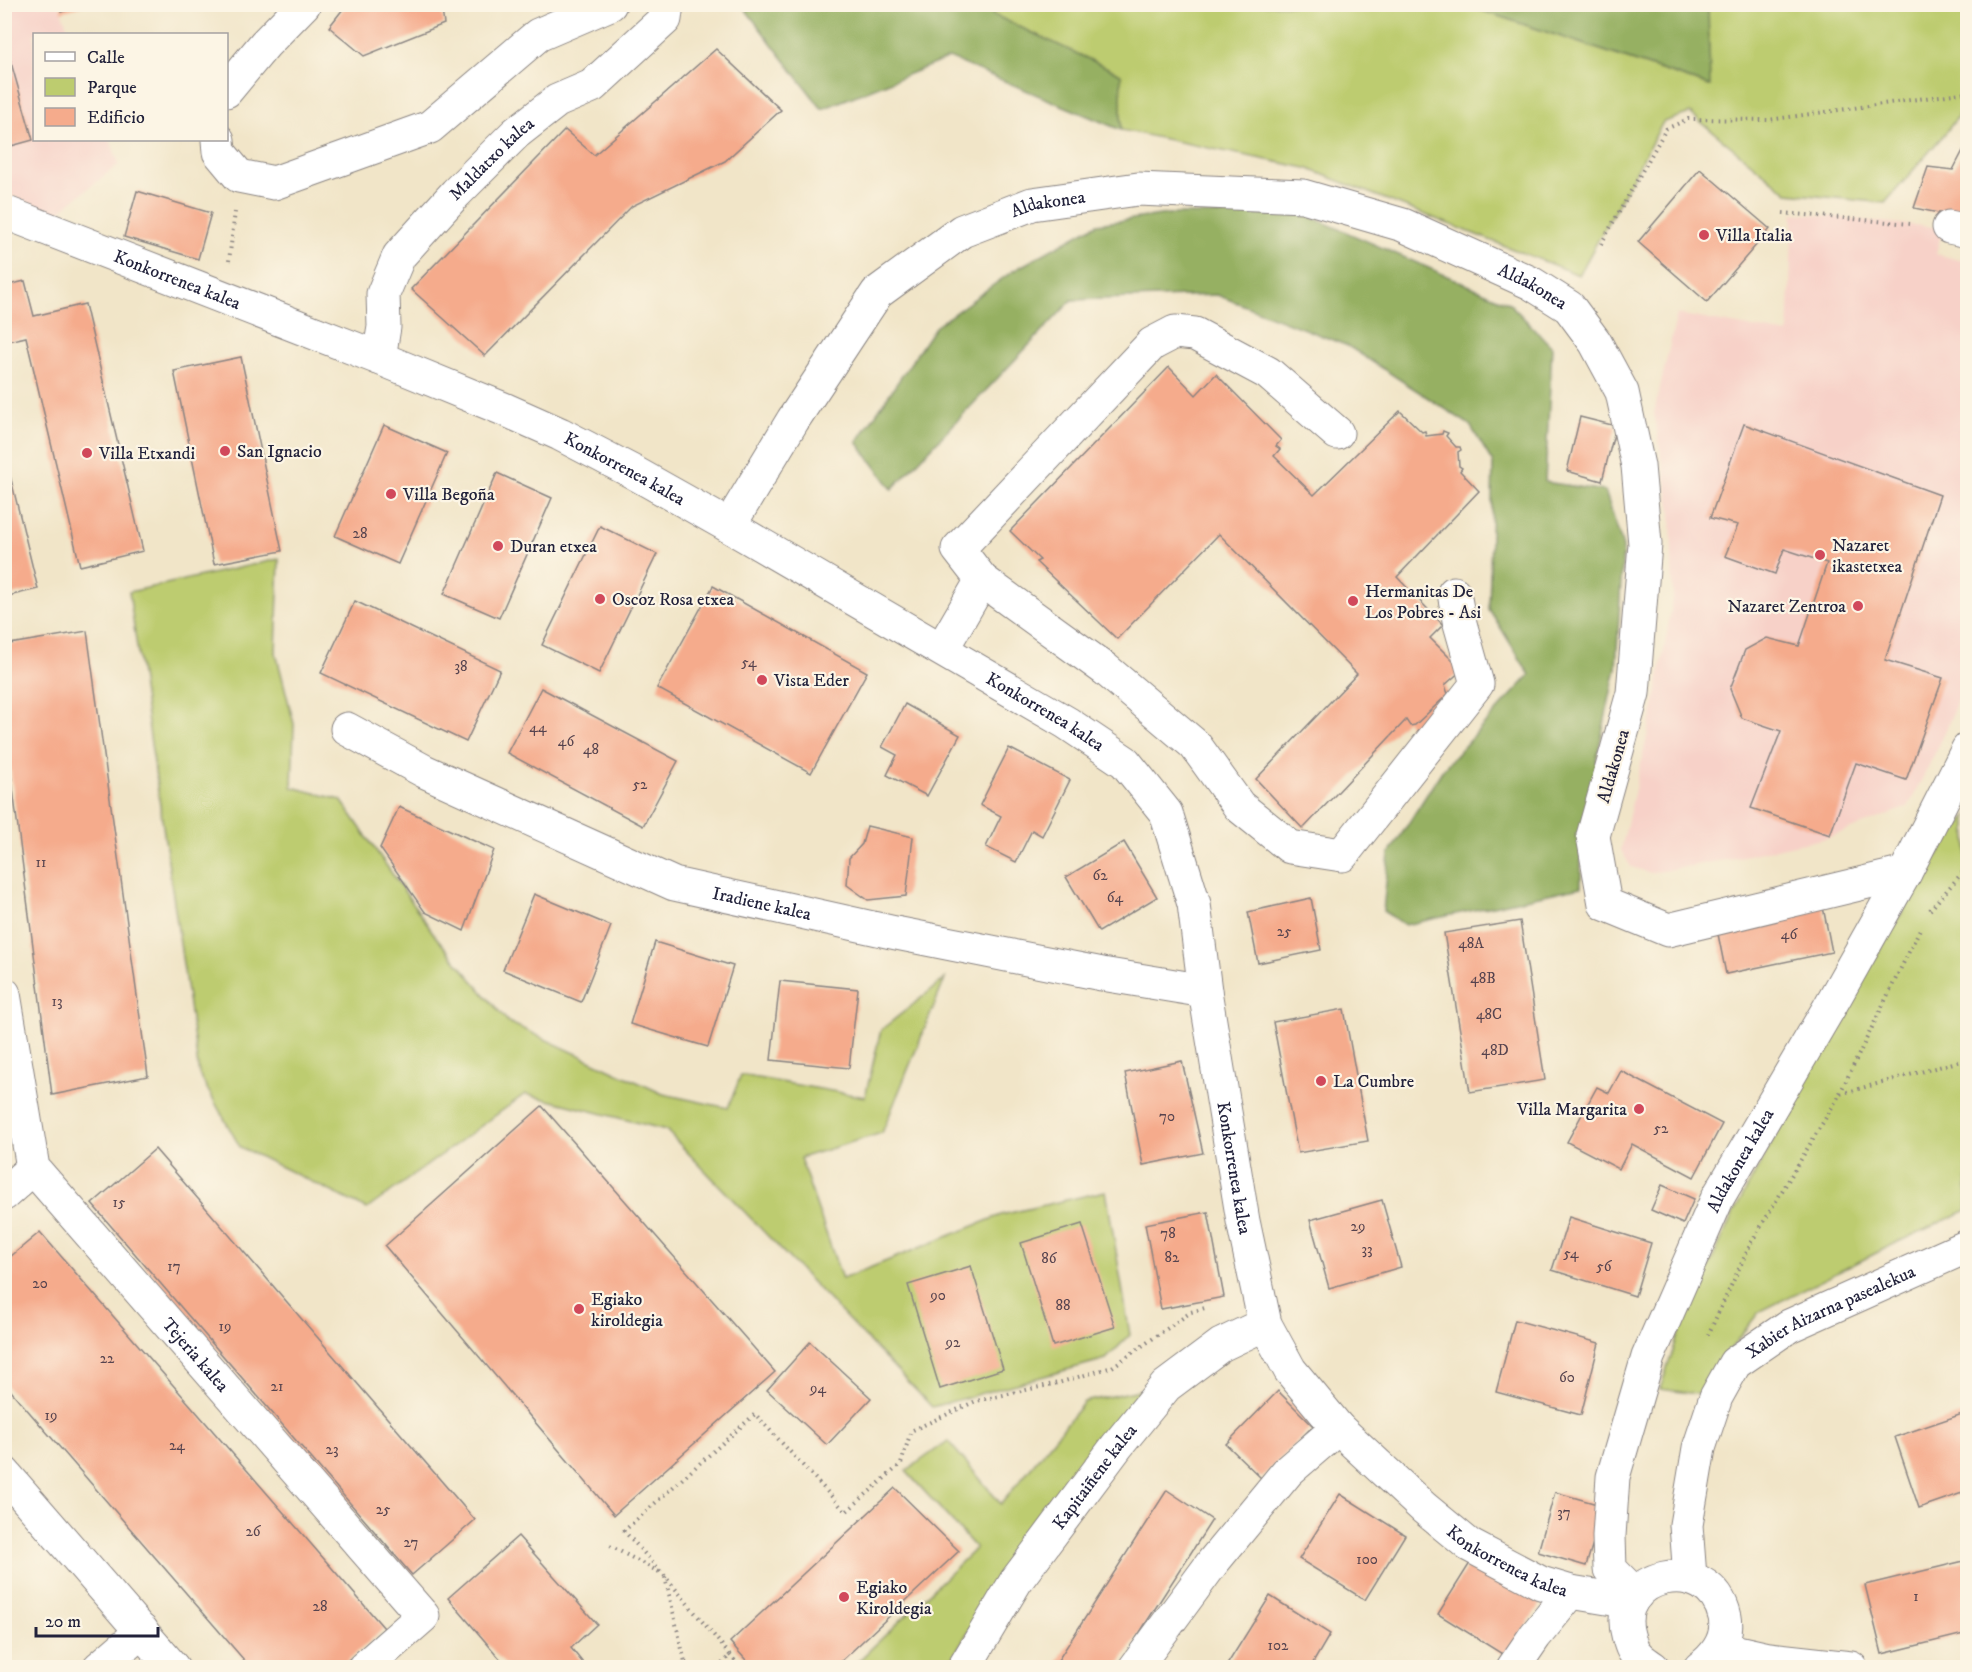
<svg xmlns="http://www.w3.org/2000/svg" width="1972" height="1672" font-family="'IM FELL DW Pica',serif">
  <rect width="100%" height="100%" fill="#fcf5e5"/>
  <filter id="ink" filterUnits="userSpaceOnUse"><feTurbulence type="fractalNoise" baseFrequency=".0167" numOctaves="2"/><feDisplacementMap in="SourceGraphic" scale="12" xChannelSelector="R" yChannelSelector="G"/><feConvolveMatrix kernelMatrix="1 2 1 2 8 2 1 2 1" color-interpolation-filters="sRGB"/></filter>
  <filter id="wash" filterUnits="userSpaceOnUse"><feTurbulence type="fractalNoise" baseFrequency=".008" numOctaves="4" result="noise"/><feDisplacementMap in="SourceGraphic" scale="24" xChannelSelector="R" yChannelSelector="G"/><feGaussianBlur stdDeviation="1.35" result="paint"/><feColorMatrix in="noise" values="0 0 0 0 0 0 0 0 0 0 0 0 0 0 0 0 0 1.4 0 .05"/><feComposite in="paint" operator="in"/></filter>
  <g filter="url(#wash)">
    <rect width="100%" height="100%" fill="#f1e5c8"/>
    <g fill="#f7d1c8">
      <polygon points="4,5 59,5 70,34 34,34 34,140 110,140 119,164 56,214 5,193"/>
      <polygon points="1793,213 1943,228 1936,254 1967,262 1967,673 1945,733 1908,807 1827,838 1729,859 1651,873 1631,867 1621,850 1655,702 1673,598 1671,511 1654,413 1677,314 1788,334"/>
    </g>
    <g fill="#bdcc6f" stroke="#707755" stroke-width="1.5">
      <polygon points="993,5 1465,5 1709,86 1708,5 1967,5 1967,104 1947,131 1885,203 1788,193 1690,113 1663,122 1579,275 1306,168 1121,130 1120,74 994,15"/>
      <polygon points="279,559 276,653 294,724 292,787 341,800 436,937 508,1022 663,1094 728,1108 741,1075 865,1097 881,1030 945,979 882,1133 800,1158 842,1279 1001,1215 1106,1191 1130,1335 1106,1359 932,1407 666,1130 525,1094 367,1209 240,1147 199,1074 129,592"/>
      <polygon points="1967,816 1967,1210 1898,1242 1759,1312 1725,1356 1703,1395 1660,1389 1681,1327 1735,1210 1845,1008 1930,865"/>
      <polygon points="1140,1390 1000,1578 947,1667 851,1668 976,1548 906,1471 948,1441 1001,1504 1084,1402"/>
    </g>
    <g fill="#96b062" stroke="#5c694e" stroke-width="1.5">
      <polygon points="742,5 993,5 994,15 1121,74 1121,130 949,58 822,109"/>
      <polygon points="1465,5 1708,5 1710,86"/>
      <polygon points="1168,214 1307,215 1509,303 1552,347 1545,482 1605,491 1623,547 1616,668 1581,832 1581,887 1405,925 1383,911 1389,854 1443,769 1530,675 1489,609 1493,463 1470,425 1348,346 1217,295 1072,300 892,489 857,442 935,327 1013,271 1097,224"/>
    </g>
    <g id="blocks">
      <g fill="#f5ab8c">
        <polygon points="61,4 85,4 85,5 61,12"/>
        <polygon points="347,4 441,4 444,24 364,56 329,27"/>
        <polygon points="4,38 33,140 4,148"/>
        <polygon points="716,49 781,110 725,161 632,206 485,356 411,289 565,130 594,155"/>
        <polygon points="1968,141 1968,219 1914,208 1928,167 1953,170"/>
        <polygon points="1700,169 1770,229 1707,302 1638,242"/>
        <polygon points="137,191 211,213 198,259 124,237"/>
        <polygon points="25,281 34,316 85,304 143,551 80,566 26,337 4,342 4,286"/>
        <polygon points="241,357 282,551 214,564 174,371"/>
        <polygon points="1169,367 1196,395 1216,374 1281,440 1276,446 1280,449 1274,456 1314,495 1400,411 1422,432 1425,431 1426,436 1442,434 1443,431 1448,433 1446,436 1456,447 1460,447 1461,450 1458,452 1459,466 1462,468 1460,471 1479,491 1397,577 1443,625 1430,638 1462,670 1445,685 1448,694 1415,725 1410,726 1406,720 1303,829 1256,779 1357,674 1219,534 1117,639 1036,562 1040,560 1010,531"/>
        <polygon points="1580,417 1616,426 1602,481 1567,471"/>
        <polygon points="1744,424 1940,495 1885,660 1943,678 1906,780 1856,763 1830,835 1751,808 1781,731 1742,718 1730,689 1745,650 1767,638 1799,646 1827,563 1784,549 1775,574 1725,556 1738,525 1710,518"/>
        <polygon points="384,425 447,453 398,564 335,536"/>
        <polygon points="4,451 38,589 4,597"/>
        <polygon points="497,473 552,498 499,618 444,594"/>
        <polygon points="600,526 657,554 599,673 542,645"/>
        <polygon points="713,586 867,672 811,773 657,688"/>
        <polygon points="355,601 500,670 466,742 321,673"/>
        <polygon points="87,631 148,1076 52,1095 4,719 4,645"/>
        <polygon points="541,688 678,761 643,826 507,753"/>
        <polygon points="905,704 960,735 927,796 887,775 897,755 882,747"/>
        <polygon points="1009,748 1070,780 1042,836 1032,830 1016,862 986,847 1001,816 980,805"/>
        <polygon points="399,807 494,850 464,931 425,912 380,848"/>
        <polygon points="867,826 913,837 906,896 868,900 847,885 849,858 862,844"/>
        <polygon points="1124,842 1157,897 1099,932 1066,877"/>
        <polygon points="534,894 611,926 581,1002 503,970"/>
        <polygon points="1311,898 1321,950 1258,963 1248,912"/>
        <polygon points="1822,902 1832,952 1726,974 1716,924"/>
        <polygon points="1520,921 1545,1080 1470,1092 1444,933"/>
        <polygon points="655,942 733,966 708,1047 630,1024"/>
        <polygon points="780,981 858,989 849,1068 771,1060"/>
        <polygon points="1344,1009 1368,1141 1298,1153 1273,1022"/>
        <polygon points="1182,1061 1203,1153 1143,1165 1125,1073"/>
        <polygon points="1621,1071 1722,1124 1694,1177 1632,1144 1619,1169 1567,1142 1597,1087 1609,1093"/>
        <polygon points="542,1106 775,1372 614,1515 385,1246"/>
        <polygon points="155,1149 475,1520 412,1575 92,1204"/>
        <polygon points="1662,1185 1694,1199 1683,1224 1651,1210"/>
        <polygon points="1382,1200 1401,1267 1329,1288 1310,1220"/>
        <polygon points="1208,1212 1224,1297 1161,1309 1145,1224"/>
        <polygon points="1569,1217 1651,1243 1635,1296 1552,1270"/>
        <polygon points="1082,1224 1115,1327 1053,1346 1021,1243"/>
        <polygon points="40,1232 384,1628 339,1668 251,1668 4,1383 4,1262"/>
        <polygon points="971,1266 1003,1369 940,1389 908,1285"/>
        <polygon points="1515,1320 1599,1343 1581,1415 1496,1392"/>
        <polygon points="810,1342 871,1398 827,1445 767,1390"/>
        <polygon points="1278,1391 1313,1426 1261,1478 1226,1444"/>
        <polygon points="1968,1412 1968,1491 1919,1508 1895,1437"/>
        <polygon points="895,1488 959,1551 834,1668 753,1668 730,1642"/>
        <polygon points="1167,1490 1212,1520 1117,1668 1053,1668"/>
        <polygon points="1555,1492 1604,1506 1586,1566 1538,1552"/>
        <polygon points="1340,1494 1405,1535 1365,1600 1299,1559"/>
        <polygon points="518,1536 597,1624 571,1648 587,1668 508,1668 448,1598"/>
        <polygon points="1475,1555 1544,1597 1507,1657 1438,1614"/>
        <polygon points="1968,1560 1968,1633 1882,1654 1865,1585"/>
        <polygon points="1270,1596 1330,1634 1310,1668 1225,1668"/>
      </g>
    </g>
  </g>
  <g filter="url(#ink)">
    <use href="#blocks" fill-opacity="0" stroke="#8a8482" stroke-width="1.5"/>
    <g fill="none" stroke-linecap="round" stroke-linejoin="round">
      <defs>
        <g id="minor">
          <polyline points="226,91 265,44 304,4"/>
          <polyline points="218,140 219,152 239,176 274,183 430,127 538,35 610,4"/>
          <path id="s1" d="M4,212L379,358L506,410L560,434L633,472L729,526L1067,723L1125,762L1166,813L1194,904L1205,991L1243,1221L1265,1324L1290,1370L1338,1428L1424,1508L1469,1545L1541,1583L1571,1592L1631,1602"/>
          <polyline points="1949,227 1968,231"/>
          <path id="s2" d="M379,358L384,327L383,294L399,256L456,193L516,133L557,101L592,86L665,19L667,4"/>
          <polyline points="1337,433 1268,373 1195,334 1175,332 1152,344 958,549 982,580 1105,669 1195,745 1239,806 1290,847 1342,855 1477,684 1459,620 1454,593"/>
          <path id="s3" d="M729,526L793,420L877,293L962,231L1032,204L1138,189L1303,196L1403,225L1531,283L1569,307L1595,342L1622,392L1638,466L1645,544L1633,693L1593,836L1605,904L1668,930L1905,873"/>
          <polyline points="942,649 982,580"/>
          <path id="s4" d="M347,729L424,771L674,884L891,932L1102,974L1205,991"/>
          <path id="s5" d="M4,994L33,1168L423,1616L364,1668"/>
          <polyline points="4,1194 33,1168"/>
          <polyline points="4,1473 173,1668"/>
          <path id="s6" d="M1690,1577L1686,1525L1699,1448L1716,1397L1735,1363L1789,1326L1968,1246"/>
          <path id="s7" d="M1636,1595L1610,1569L1609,1536L1613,1477L1648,1357L1718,1197L1829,1008L1905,873L1968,749"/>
          <polyline points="1720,1648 1769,1659 1851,1668"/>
          <polyline points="99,1668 142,1631"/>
          <path id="s8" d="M964,1668L1016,1581L1117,1446L1166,1386L1221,1345L1265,1324"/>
          <polyline points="1135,1668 1213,1562 1288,1471 1338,1428"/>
          <polyline points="1513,1668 1535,1636 1571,1592"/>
          <path d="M1653,1668C1648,1664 1642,1661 1638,1656C1632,1651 1630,1642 1628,1635C1611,1574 1710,1550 1725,1617C1729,1638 1716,1656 1700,1668"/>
        </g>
      </defs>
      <use href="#minor" stroke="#8a8482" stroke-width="35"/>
      <g stroke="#8a8482" stroke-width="4" stroke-dasharray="1.5 4.5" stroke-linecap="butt">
        <polyline points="1783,213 1911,224"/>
        <polyline points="1601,244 1666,129 1688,119 1768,120 1968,92"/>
        <polyline points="229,261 235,212"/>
        <polyline points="1930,910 1968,866"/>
        <polyline points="1840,1093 1921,927"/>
        <polyline points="1708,1335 1751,1243 1840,1094 1968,1059"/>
        <polyline points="610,1546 659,1572"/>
        <polyline points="665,1577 685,1662 674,1668"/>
        <polyline points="730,1655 741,1668"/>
        <polyline points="685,1662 690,1668"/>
        <polyline points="718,1668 730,1655 664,1575 624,1531 755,1414 846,1512 901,1464 911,1431 976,1401 1058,1383 1112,1367 1191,1312 1205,1308"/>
      </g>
      <use href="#minor" stroke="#fff" stroke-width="33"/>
    </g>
  </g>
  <g fill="#d1495b" stroke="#fcf5e5" stroke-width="2">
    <circle cx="1704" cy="235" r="6"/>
    <circle cx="225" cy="451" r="6"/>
    <circle cx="87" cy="453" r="6"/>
    <circle cx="391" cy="494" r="6"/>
    <circle cx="498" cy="546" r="6"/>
    <circle cx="1820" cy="555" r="6"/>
    <circle cx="600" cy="599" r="6"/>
    <circle cx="1353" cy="601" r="6"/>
    <circle cx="1858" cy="606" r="6"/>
    <circle cx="762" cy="680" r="6"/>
    <circle cx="1321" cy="1081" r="6"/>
    <circle cx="1639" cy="1109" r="6"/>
    <circle cx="579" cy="1309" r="6"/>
    <circle cx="844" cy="1597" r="6"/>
  </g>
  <g text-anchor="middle" stroke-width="4.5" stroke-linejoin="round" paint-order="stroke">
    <g font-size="15" fill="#57444f">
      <text x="360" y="538">28</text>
      <text x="749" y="667">54</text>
      <text x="461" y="671">38</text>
      <text x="538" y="732">44</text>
      <text x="566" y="746">46</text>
      <text x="591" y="754">48</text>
      <text x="640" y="789">52</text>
      <text x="41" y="867">11</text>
      <text x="1100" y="880">62</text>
      <text x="1115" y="902">64</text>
      <text x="1284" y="936">25</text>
      <text x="1789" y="939">46</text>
      <text x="1471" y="948">48A</text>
      <text x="1483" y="983">48B</text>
      <text x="57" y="1006">13</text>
      <text x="1489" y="1019">48C</text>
      <text x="1495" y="1055">48D</text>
      <text x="1167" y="1121">70</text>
      <text x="1661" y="1133">52</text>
      <text x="119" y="1207">15</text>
      <text x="1358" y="1231">29</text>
      <text x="1168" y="1238">78</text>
      <text x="1367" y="1254">33</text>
      <text x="1571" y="1258">54</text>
      <text x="1172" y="1262">82</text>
      <text x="1049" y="1263">86</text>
      <text x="174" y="1271">17</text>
      <text x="1604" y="1271">56</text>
      <text x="40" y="1288">20</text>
      <text x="938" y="1300">90</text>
      <text x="1063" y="1310">88</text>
      <text x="225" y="1331">19</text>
      <text x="953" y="1347">92</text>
      <text x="107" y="1363">22</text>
      <text x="1567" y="1382">60</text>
      <text x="277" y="1391">21</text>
      <text x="818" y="1393">94</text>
      <text x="51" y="1420">19</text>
      <text x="177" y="1450">24</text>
      <text x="332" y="1454">23</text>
      <text x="383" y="1514">25</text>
      <text x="1564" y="1517">37</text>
      <text x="253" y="1536">26</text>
      <text x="411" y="1547">27</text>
      <text x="1367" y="1564">100</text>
      <text x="1916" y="1601">1</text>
      <text x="320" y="1611">28</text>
      <text x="1278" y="1650">102</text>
    </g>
    <g font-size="18" fill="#22223b" stroke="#fcf5e5">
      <text dy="6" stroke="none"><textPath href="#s2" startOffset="240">Maldatxo kalea</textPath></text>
      <text dy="6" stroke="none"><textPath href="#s3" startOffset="472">Aldakonea</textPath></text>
      <text dy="6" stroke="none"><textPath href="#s1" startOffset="186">Konkorrenea kalea</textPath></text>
      <text dy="6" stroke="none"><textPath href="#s3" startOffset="976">Aldakonea</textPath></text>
      <text dy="6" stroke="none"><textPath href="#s1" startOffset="672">Konkorrenea kalea</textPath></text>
      <text dy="6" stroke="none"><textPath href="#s1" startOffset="1158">Konkorrenea kalea</textPath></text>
      <text transform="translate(1613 766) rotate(-74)" y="6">Aldakonea</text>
      <text dy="6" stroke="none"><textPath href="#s4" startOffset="452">Iradiene kalea</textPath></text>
      <text dy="6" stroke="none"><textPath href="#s7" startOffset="471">Aldakonea kalea</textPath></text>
      <text dy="6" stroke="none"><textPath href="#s1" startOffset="1680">Konkorrenea kalea</textPath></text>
      <text dy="6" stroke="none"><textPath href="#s6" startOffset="332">Xabier Aizarna pasealekua</textPath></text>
      <text dy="6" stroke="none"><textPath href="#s5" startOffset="424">Tejeria kalea</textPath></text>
      <text dy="6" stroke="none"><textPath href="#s8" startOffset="232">Kapitaiñene kalea</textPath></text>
      <text dy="6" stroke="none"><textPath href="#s1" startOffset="2184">Konkorrenea kalea</textPath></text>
    </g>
    <g font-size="18" fill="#22223b" stroke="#fcf5e5" text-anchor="start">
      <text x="1716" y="241">Villa Italia</text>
      <text x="237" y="457">San Ignacio</text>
      <text x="99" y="459">Villa Etxandi</text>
      <text x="403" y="500">Villa Begoña</text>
      <text x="1832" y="551">Nazaret<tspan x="1832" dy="21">ikastetxea</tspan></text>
      <text x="510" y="552">Duran etxea</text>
      <text x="1365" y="597">Hermanitas De<tspan x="1365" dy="21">Los Pobres - Asi</tspan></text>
      <text x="612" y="605">Oscoz Rosa etxea</text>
      <text x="1846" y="612" text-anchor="end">Nazaret Zentroa</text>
      <text x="774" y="686">Vista Eder</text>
      <text x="1333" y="1087">La Cumbre</text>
      <text x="1627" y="1115" text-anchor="end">Villa Margarita</text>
      <text x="591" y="1305">Egiako<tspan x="591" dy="21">kiroldegia</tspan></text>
      <text x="856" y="1593">Egiako<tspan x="856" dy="21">Kiroldegia</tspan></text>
    </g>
  </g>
  <rect width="1972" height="1672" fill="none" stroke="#fcf5e5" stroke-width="24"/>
  <rect x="33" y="33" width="195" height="108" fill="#fcf5e5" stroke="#a5a1a1" stroke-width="1.5"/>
  <rect x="45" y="52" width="30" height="9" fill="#ffffff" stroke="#a5a1a1" stroke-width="1.5"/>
  <text x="87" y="63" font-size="18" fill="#22223b">Calle</text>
  <rect x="45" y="78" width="30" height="18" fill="#bdcc6f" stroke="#a5a1a1" stroke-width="1.5"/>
  <text x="87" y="93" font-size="18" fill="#22223b">Parque</text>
  <rect x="45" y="108" width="30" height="18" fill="#f5ab8c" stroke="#a5a1a1" stroke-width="1.5"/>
  <text x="87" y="123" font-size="18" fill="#22223b">Edificio</text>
  <path d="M36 1627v9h122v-9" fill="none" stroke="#22223b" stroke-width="3"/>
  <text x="45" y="1627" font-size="18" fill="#22223b" stroke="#fcf5e5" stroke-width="4.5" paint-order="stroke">20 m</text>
</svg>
